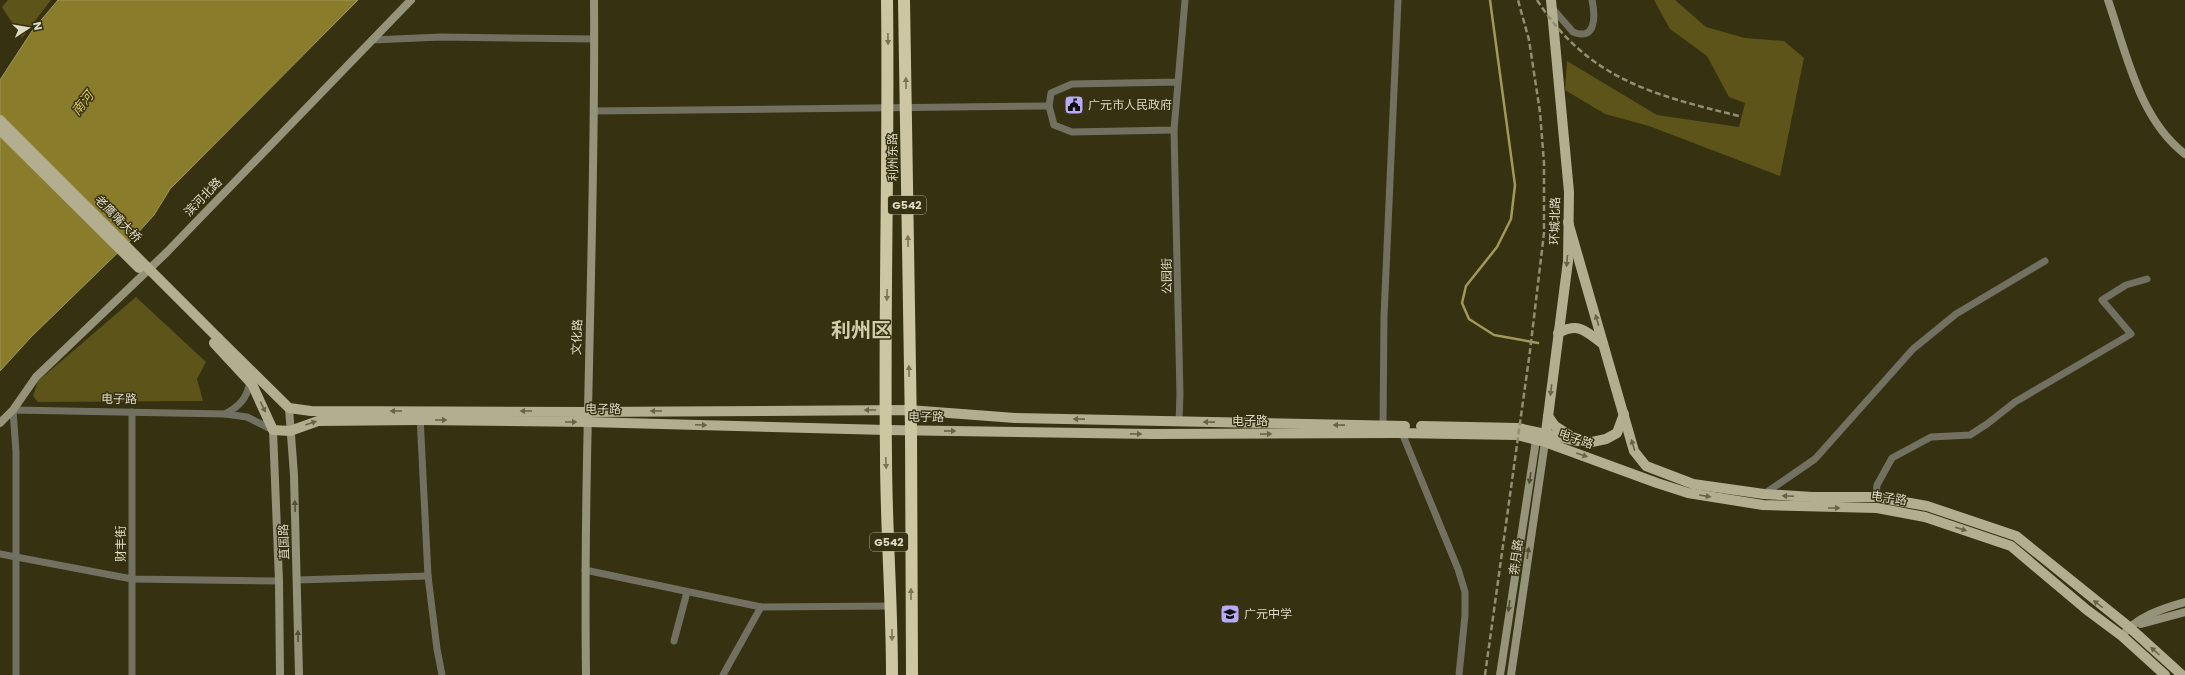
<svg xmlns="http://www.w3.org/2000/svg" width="2185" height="675" font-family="Poppins,'Noto Sans SC',sans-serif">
  <rect width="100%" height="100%" fill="#363110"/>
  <g fill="#5d541a">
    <polygon points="8,0 51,0 22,38 2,7"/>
    <polygon points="1654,0 1675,0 1706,27 1745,38 1784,41 1804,58 1780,176 1649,126 1605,114 1565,90 1567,61 1657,115 1739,127 1745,103 1729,97 1707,56 1670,29"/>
    <polygon points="136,297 206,362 197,379 203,401 38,402 33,396 38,381"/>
  </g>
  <polygon fill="#897c2b" stroke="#a2985a" points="58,0 358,0 170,189 154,215 135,236 31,337 0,371 0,80 32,31"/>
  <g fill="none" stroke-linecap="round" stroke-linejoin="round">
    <polyline stroke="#a2985a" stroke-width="2.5" points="1490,0 1515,185 1511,219 1497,247 1466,286 1462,303 1469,319 1494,335 1538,343"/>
    <g stroke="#727061" stroke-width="7">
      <path d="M1553,9L1573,32C1597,42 1595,14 1592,0"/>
      <polyline points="372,40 441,37 594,39"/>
      <polyline points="1178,82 1072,84 1051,93 1049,106 1054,125 1072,132 1174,130 1185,0"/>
      <polyline points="594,111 1049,106"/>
      <polyline points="1174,130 1180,394 1179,422"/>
      <path d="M250,382C247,398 240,406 225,414L247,417L273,430"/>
      <polyline points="420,416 428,576 437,649 442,675"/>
      <polyline points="1383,426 1384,316 1398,0"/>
      <polyline points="1402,433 1458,569 1465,592 1465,615 1459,675"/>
      <polyline points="1764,494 1815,459 1913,349 1956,314 2045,261"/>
      <polyline points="1876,497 1877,485 1892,458 1931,437 1970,435 1987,424 2015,402 2131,334 2102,300 2126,285 2147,279"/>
      <polyline points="0,554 132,579 279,581"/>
      <polyline points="585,570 761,607 892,606"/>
      <polyline points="297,580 428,576"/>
      <polyline points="674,641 687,592"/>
      <polyline points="16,675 16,452 13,410 225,414"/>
      <polyline points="132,675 132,412"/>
      <polyline points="723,675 761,607"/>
    </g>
    <g stroke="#96937b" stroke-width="8">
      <path d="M2108,0C2126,52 2139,119 2185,154"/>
      <polyline points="289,408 294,475 299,675"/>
      <polyline points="0,423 13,410 36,377 167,252 411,0"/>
      <polyline points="273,430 279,581 280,675"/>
      <polyline points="2141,624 2185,612"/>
      <path d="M2122,636C2136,617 2163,608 2185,602"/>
      <path d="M586,675C583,450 596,225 594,0"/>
      <polyline points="1500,675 1536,440"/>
      <polyline points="1511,675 1545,442"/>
    </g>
    <g stroke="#b3ae90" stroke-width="10">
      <polyline points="1568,222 1634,451 1646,466 1693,484 1764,494 1812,497 1876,497 1927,506 2016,536 2129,627 2182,675"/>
      <path d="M1558,333C1580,322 1585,331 1603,344"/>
      <polyline points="218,338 289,408 311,411 587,412 909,410 1015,418 1405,426"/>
      <polyline points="214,343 252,384 273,430 290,431 318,421 419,420 587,422 886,430 1153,434 1396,433 1517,435 1545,442 1657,483 1688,493 1763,505 1877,508 1925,517 2011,546 2087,610 2122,636 2165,675"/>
      <polyline points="1548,416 1555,426 1572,437"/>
      <polyline points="1421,426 1518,428 1578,441 1592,442 1606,439 1617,433 1624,414"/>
      <polyline points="1545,440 1568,261 1569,192 1551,0"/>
    </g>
    <g stroke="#ccc7a2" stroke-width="12">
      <path d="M887,0C889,152 884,303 886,455C886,528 892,601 892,675"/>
      <polyline points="904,0 911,430 912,675"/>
    </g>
    <g stroke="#928e75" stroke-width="2.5" stroke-dasharray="6 3" stroke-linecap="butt">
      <path d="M1537,0C1588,79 1653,95 1739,116"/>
      <polyline points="1485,675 1530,351 1544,233 1544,163 1540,112 1529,40 1518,0"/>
    </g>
    <g stroke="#b3ae90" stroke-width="10">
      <polyline points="0,120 218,338"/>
      <polyline points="0,130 139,268"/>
    </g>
  </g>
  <defs><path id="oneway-solid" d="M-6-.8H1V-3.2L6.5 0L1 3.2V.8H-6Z"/></defs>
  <g fill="#7a7452">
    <use href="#oneway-solid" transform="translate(888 39) rotate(89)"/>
    <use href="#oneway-solid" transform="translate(906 83) rotate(-91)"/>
    <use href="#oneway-solid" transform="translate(908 241) rotate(-91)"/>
    <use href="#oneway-solid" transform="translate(887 295) rotate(91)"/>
    <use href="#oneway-solid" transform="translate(909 371) rotate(-91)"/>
    <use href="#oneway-solid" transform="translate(886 463) rotate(88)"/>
    <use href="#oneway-solid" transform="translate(911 594) rotate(-90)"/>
    <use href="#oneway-solid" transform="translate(892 635) rotate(90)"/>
  </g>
  <g fill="#686343">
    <use href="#oneway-solid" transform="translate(1567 261) rotate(95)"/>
    <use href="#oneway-solid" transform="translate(1597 320) rotate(-106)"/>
    <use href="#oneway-solid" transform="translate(1551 390) rotate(97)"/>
    <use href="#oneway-solid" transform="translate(263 407) rotate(64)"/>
    <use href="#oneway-solid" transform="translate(870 410) rotate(180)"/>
    <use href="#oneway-solid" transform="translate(396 411) rotate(180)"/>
    <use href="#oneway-solid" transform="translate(526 411) rotate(-180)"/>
    <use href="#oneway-solid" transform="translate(656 411) rotate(180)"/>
    <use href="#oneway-solid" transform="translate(1079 419) rotate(-179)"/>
    <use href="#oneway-solid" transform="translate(441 420)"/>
    <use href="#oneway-solid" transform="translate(571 422)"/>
    <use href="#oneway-solid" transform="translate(1209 422) rotate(-179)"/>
    <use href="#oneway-solid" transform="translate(311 423) rotate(-19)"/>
    <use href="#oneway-solid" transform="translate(701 425) rotate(2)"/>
    <use href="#oneway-solid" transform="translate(1339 425) rotate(-179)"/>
    <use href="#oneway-solid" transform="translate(950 431) rotate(1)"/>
    <use href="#oneway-solid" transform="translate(1136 434) rotate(1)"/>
    <use href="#oneway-solid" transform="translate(1266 434) rotate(-1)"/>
    <use href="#oneway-solid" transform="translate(1633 445) rotate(-107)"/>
    <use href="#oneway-solid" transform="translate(1582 455) rotate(19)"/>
    <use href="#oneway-solid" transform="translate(1705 496) rotate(9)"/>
    <use href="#oneway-solid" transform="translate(1788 496) rotate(-177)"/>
    <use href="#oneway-solid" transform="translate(1834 508)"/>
    <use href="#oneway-solid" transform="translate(1961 529) rotate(18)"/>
    <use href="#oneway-solid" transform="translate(2098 604) rotate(-142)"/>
    <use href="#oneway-solid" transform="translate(2155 651) rotate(-138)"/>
  </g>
  <g fill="#534e30">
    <use href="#oneway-solid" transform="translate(1530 478) rotate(99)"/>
    <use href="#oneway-solid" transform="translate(295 506) rotate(-92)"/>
    <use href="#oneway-solid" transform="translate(1528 553) rotate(-82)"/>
    <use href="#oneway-solid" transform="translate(1509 606) rotate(98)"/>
    <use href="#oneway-solid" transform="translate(298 636) rotate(-91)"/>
  </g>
  <defs>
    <symbol id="civic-square" viewBox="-11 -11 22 22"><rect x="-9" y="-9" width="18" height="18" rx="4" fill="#b7abf8" stroke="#363110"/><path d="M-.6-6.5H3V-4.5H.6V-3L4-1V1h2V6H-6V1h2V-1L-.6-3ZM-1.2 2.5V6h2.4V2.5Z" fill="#111"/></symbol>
    <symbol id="school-square" viewBox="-11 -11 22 22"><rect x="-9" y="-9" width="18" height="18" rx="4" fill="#b7abf8" stroke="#363110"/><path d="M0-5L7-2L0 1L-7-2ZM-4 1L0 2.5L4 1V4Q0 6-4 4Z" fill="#111"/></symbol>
  </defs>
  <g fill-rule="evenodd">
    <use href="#civic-square" x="1063" y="94" width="22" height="22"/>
    <use href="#school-square" x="1219" y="603" width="22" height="22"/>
  </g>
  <g text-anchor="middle" stroke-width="3" stroke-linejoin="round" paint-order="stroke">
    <g fill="#363110" stroke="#aca892" stroke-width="1">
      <rect x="888" y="196" width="38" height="18" rx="3"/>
      <rect x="870" y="533" width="38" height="18" rx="3"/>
    </g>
    <g font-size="11" font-weight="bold" fill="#dedbc9">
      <text x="907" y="209">G542</text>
      <text x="889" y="546">G542</text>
    </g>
    <g font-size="12" fill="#dedbc9" stroke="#363110" text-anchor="start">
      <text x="1088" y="109">广元市人民政府</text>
      <text x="1244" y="618">广元中学</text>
    </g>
    <g font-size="12" fill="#dedbc9" stroke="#363110">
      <text transform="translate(893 157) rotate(-91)" y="4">利州东路</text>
      <text transform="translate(203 197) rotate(-46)" y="4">滨河北路</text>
      <text transform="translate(118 219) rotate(45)" y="4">老鹰嘴大桥</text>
      <text transform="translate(1555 221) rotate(-89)" y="4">环城北路</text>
      <text transform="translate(1167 276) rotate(-91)" y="4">公园街</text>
      <text transform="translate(577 337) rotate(-88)" y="4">文化路</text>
      <text transform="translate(119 399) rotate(1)" y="4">电子路</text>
      <text transform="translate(603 409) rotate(1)" y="4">电子路</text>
      <text transform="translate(926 417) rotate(1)" y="4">电子路</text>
      <text x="1250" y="425">电子路</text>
      <text transform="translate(1576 439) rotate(19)" y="4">电子路</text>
      <text transform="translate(1889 498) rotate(8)" y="4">电子路</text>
      <text transform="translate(284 542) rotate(-92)" y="4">苴国路</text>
      <text transform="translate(121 544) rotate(-90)" y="4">财丰街</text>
      <text transform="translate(1516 557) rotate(-82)" y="4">奔月路</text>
    </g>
    <g font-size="13" font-style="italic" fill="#decc5f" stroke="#363110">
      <text transform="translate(82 103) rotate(-52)" y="5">南河</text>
    </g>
    <g font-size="20" font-weight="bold" fill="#d3cea9" stroke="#363110">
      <text x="861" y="337">利州区</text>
    </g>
  </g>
  <g transform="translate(28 28) rotate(78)" stroke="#363110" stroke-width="3" paint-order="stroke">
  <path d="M0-3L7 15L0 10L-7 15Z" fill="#dedbc9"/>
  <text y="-6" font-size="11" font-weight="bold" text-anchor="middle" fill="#dedbc9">N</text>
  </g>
</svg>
